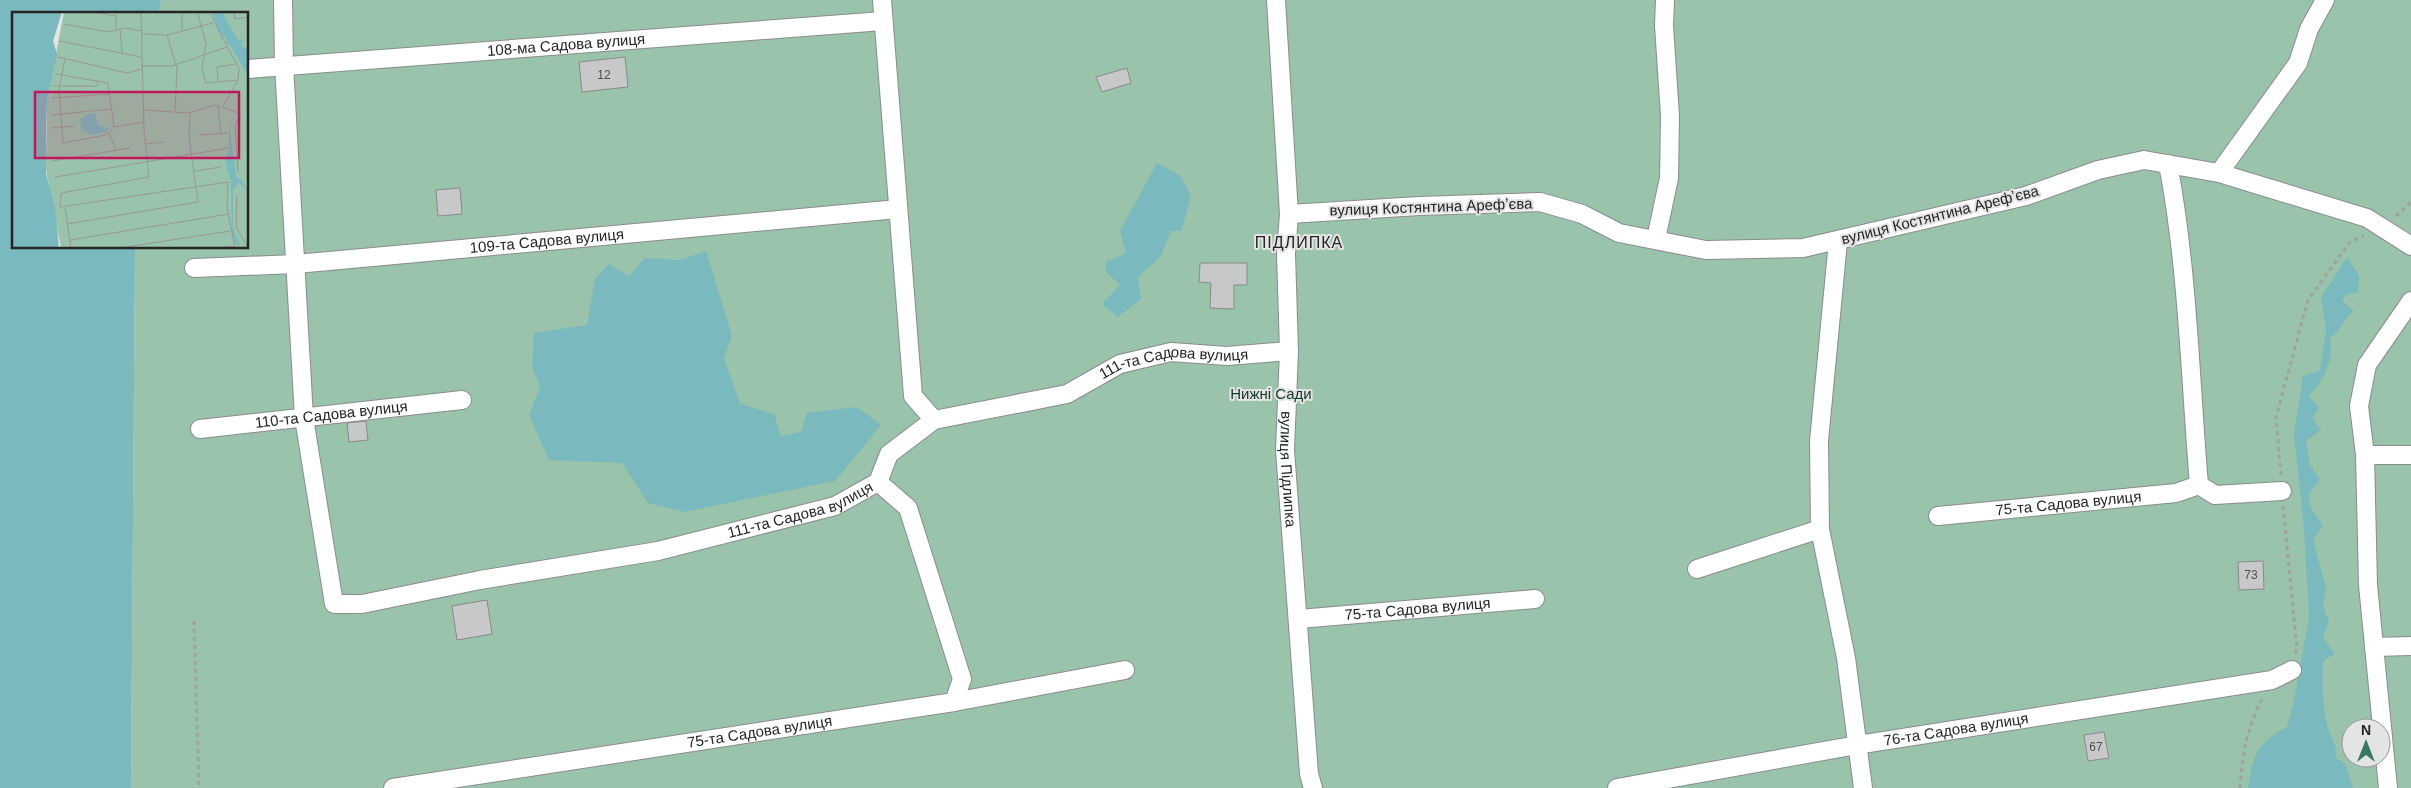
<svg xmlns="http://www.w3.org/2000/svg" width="2411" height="788" font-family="Helvetica,sans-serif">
  <rect width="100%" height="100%" fill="#e4e4e5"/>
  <path fill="#99c3aa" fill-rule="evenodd" d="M161,0H2411V788H131L135,248H248V14H159ZM2351,728H2381V758H2351Z"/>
  <g fill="#7ab9be">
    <polygon points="0,0 161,0 159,14 14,14 14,248 135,248 131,788 0,788"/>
    <polygon points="1157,163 1181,176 1191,197 1181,231 1171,231 1161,256 1138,277 1141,299 1118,317 1102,304 1120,285 1106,272 1106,262 1126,253 1120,231"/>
    <polygon points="706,251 732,336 724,358 740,404 774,414 781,436 801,432 807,413 857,407 881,425 835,481 684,512 648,503 622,463 549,460 529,415 540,387 532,367 534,333 587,325 595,279 609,264 629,276 645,258 680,260"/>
    <path d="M2347,257L2359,276L2358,293L2347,294L2342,301L2354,311C2343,320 2341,330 2330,339C2334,363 2324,378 2309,396L2319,408L2312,418L2321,430L2306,441L2310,465L2320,479L2309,495L2311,508L2323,526L2313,540L2326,587L2323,606L2329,622L2323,638L2335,654L2324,660C2321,678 2323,710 2328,728C2332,741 2337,742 2336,758L2345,763L2353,788H2248C2252,756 2258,742 2287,727L2293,706L2309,618L2304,528L2294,433L2303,376L2320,370L2326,331L2321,298Z"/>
  </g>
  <g fill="#c8c8c9" stroke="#89898a">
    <polygon points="625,57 628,87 582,92 579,62"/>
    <polygon points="1127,68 1131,83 1102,92 1096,77"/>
    <polygon points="460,188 462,214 438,216 436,190"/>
    <polygon points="1200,263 1247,263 1247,285 1234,285 1234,309 1210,308 1211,283 1199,282"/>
    <polygon points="366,421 368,440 349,442 347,423"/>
    <polygon points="2263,561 2264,589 2239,590 2238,562"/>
    <polygon points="487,600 492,634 457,640 452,606"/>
    <polygon points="2104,732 2109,758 2088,761 2084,735"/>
  </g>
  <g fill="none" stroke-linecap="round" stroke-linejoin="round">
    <defs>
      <g id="minor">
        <path id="s1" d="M283,0L284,65L304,418L334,604H362L480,580L658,551L835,506L878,482L889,454L934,420L1067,394L1120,364L1171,352L1227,356L1289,351"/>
        <polyline points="882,0 913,396 934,420"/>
        <path id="s2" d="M1276,0L1289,214L1286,254L1289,351L1285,450L1309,774L1313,788"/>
        <path id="s3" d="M248,69L883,21"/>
        <path d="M2168,164C2188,269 2190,378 2199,485"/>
        <polyline points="2219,173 2298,63 2309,29 2325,0"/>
        <polyline points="1289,214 1419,206 1540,202 1582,214 1619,233 1706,250 1803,248 2026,196 2098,170 2144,160 2219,173 2367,218 2411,246"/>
        <polyline points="1656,239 1669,178 1670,116 1664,26 1665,0"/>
        <polyline points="1838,241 1819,441 1820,529 1846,658 1863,788"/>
        <path id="s4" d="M194,268L296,264L898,209"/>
        <path id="s5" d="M200,429L462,400"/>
        <polyline points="2365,455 2411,455"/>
        <polyline points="878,482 908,508 962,679 954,702"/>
        <polyline points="2199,485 2215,495 2282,491"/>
        <path id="s6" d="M1938,516L2176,493L2199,485"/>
        <polyline points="1697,569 1820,529"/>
        <path id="s7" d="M1299,619L1535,599"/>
        <polyline points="2374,647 2411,646"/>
        <path id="s8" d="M393,788L954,702L1125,670"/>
        <path id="s9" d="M1617,788L1857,745L2272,680L2292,670"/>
        <polyline points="2388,788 2368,585 2365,455 2359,406 2367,365 2411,301"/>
      </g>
    </defs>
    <use href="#minor" stroke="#8c8c8d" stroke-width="20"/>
    <g stroke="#a1a1a1" stroke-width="3" stroke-dasharray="4 4" stroke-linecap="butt">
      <polyline points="2396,216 2411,202"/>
      <polyline points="2281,475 2276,417 2308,300 2350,242 2364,236"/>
      <polyline points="2283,506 2297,648 2295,654"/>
      <polyline points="194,621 199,788"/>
      <path d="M2240,788C2242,755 2247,728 2262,699"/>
    </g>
    <use href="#minor" stroke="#fff" stroke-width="18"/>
  </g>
  <g text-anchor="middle" stroke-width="4" stroke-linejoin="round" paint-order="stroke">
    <g font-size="12" fill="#4e4e4e">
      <text x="604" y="79">12</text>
      <text x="2251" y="579">73</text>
      <text x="2096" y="751">67</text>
    </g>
    <g font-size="15" fill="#252525" stroke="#e4e4e5">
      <text dy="5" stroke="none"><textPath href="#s3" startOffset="319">108-ма Садова вулиця</textPath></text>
      <text transform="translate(1431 207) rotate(-2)" y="5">вулиця Костянтина Арефʼєва</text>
      <text transform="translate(1940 215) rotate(-14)" y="5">вулиця Костянтина Арефʼєва</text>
      <text dy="5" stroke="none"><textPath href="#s4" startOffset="354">109-та Садова вулиця</textPath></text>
      <text dy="5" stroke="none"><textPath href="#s1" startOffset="1504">111-та Садова вулиця</textPath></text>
      <text dy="5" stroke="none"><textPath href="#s5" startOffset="132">110-та Садова вулиця</textPath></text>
      <text dy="5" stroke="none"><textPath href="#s2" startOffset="470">вулиця Підлипка</textPath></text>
      <text dy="5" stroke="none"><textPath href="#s6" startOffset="131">75-та Садова вулиця</textPath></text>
      <text dy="5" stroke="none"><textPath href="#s1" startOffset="1084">111-та Садова вулиця</textPath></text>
      <text dy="5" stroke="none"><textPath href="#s7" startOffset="119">75-та Садова вулиця</textPath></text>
      <text dy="5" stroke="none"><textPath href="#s9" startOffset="344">76-та Садова вулиця</textPath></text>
      <text dy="5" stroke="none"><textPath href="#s8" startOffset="371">75-та Садова вулиця</textPath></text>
    </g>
    <g font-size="15" fill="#113824" stroke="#e4e4e5">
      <text x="1271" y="399">Нижні Сади</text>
    </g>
    <g font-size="16" letter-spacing="1" fill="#252525" stroke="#e4e4e5">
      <text x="1299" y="248">ПІДЛИПКА</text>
    </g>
  </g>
  <g transform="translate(12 12)">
    <rect width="236" height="236" fill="#e4e4e5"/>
    <path d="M52,0H236V236H49L34,157L35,89Z" fill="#99c3aa"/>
    <path d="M0,0H50L41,29L45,42L35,89L34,114V161L43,196L47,236H0ZM201,0H210L226,28L231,27L229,33L236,38V63L218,33H215L214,26L206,19ZM83,101L86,114L98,116L94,120L81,123L70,119L68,108L75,102ZM222,102L218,117L224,165L230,169L236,180L227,170L221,178V216L229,236L223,231L220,220L219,170L213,147L217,139V116Z" fill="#7ab9be"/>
    <path fill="none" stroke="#989898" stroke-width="1" d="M83,0L103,4M129,0L132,118L137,165L49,181L48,195L216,170L215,195L223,236M170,0V18M185,0L194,31L190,56L194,71L226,68L211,94M198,0L215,35M222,0L223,7L237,5M52,12L96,20L113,16L130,19M108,16L110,41M104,18V0M130,22L155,23L201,11M155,23L165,57L163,99M47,29L129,45M46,45L115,61L130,57M53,47L47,77L51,131L94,123L102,115L132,110M129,54H160L215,35L227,56L226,68M44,62L96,71L102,115M206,70L205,55L224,52M41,74H85L86,69M40,86L98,82M206,94L209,121M132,98L176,101L204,93L229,102M40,103L99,97M40,116L62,114M97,121L104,139M187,123L216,121M133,132L153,130M40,149L118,136M183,159L209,155M226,160L223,114L229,102M43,165L217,136M225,183L224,215L236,236M53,196L59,236M55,212L186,190L177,125L178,100M58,228L217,202M107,236L218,219M206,236L221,234"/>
    <path fill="#c2185b" fill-opacity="0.15" stroke="#c2185b" stroke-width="2.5" d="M23,80H227V146H23Z"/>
    <rect width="236" height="236" fill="none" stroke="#252525" stroke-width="2.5"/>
  </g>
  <g transform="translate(2366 743)"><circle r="24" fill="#e4e4e5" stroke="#989898"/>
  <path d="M0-4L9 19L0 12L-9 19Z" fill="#387867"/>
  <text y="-8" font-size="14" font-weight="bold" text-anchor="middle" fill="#252525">N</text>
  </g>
</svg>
